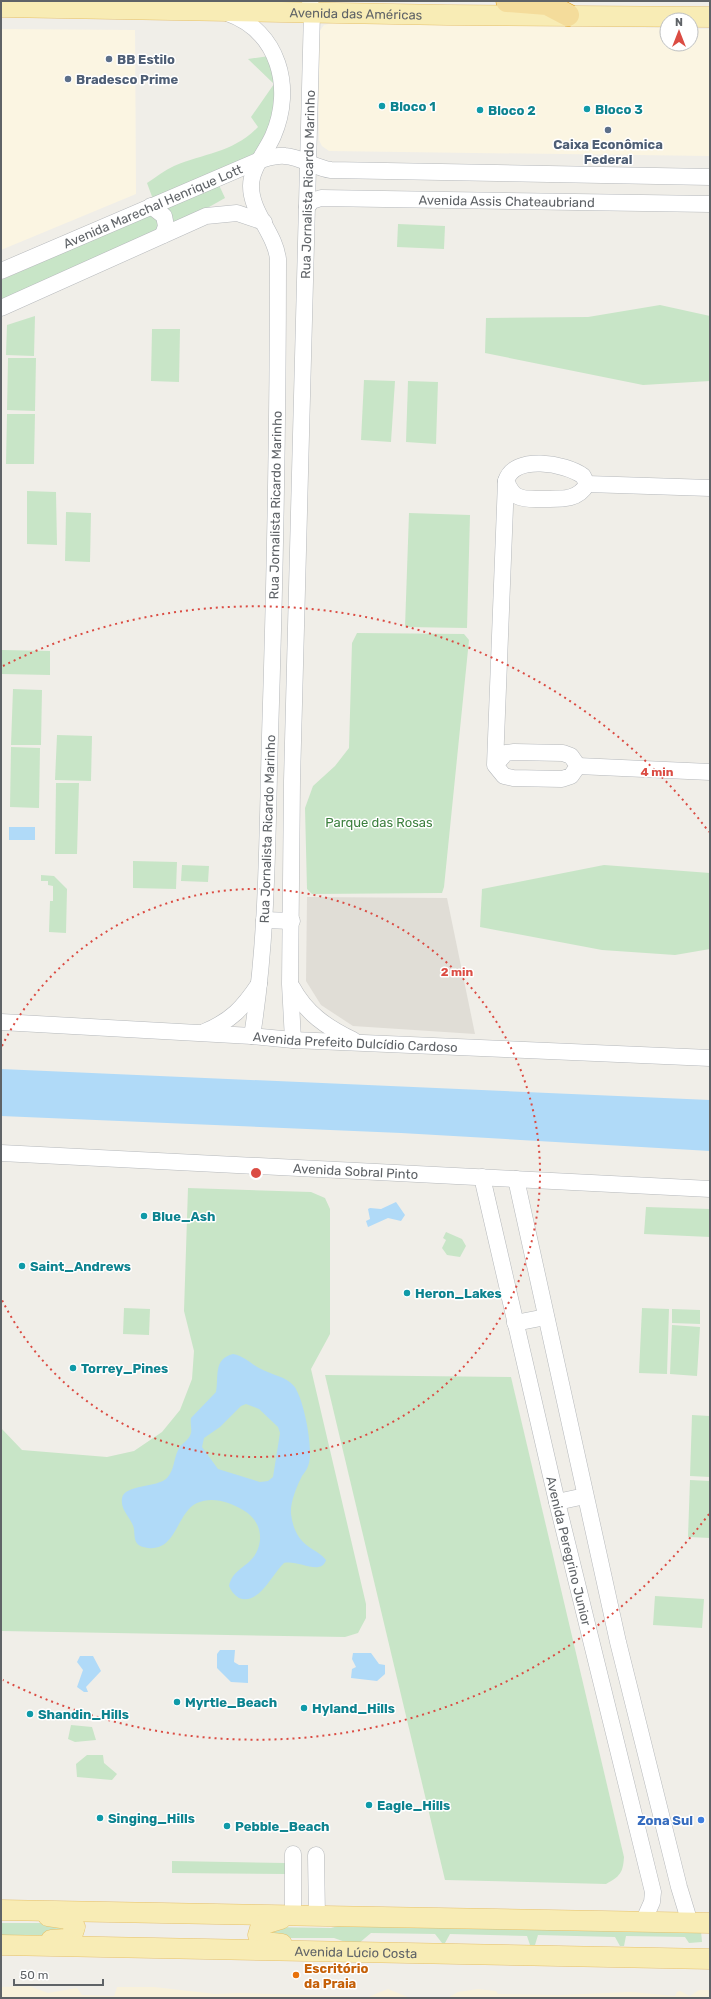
<svg xmlns="http://www.w3.org/2000/svg" width="711" height="1999" font-family="Rubik,sans-serif">
  <rect width="100%" height="100%" fill="#f0eee8"/>
  <g fill="#fbf5e2">
    <polygon points="332,23 667,28 667,44 691,44 691,29 710,29 710,156 329,151 322,146 319,140 318,43 319,32 324,25"/>
    <polygon points="1,29 135,30 136,194 1,250"/>
  </g>
  <polygon fill="#e0ddd6" points="307,897 447,898 475,1034 353,1026 321,1005 306,981"/>
  <g fill="#c8e5c7">
    <path d="M269,56L277,76L276,112L256,152L236,164L154,202L147,183C156,177 165,170 174,166C204,153 233,153 258,127L251,117L274,84L248,59Z"/>
    <polygon points="219,185 225,198 202,211 1,300 1,280"/>
    <polygon points="398,224 445,226 444,249 397,247"/>
    <polygon points="660,305 710,316 710,381 643,385 485,353 486,318 588,317"/>
    <polygon points="35,316 34,356 6,355 7,325"/>
    <polygon points="152,329 180,329 179,382 151,381"/>
    <polygon points="8,358 36,358 35,411 7,410"/>
    <polygon points="364,380 395,381 391,442 361,440"/>
    <polygon points="408,381 438,382 436,444 406,442"/>
    <polygon points="7,414 35,414 34,464 6,464"/>
    <polygon points="27,491 56,492 57,545 27,544"/>
    <polygon points="66,512 91,513 90,562 65,561"/>
    <polygon points="409,513 470,515 467,628 405,627"/>
    <polygon points="357,633 464,634 469,640 444,887 442,893 312,894 307,889 305,808 313,786 335,766 349,748 352,643"/>
    <polygon points="2,650 50,651 50,675 2,674"/>
    <polygon points="13,689 42,690 41,745 11,745"/>
    <polygon points="57,735 92,736 91,781 55,780"/>
    <polygon points="11,747 40,748 39,808 10,807"/>
    <polygon points="56,783 79,783 77,854 55,854"/>
    <polygon points="133,861 177,862 176,889 133,888"/>
    <polygon points="182,865 209,866 208,882 181,881"/>
    <polygon points="604,865 710,873 710,949 675,955 602,950 480,927 482,889"/>
    <polygon points="41,875 54,876 67,889 66,933 49,932 50,901 53,901 53,886 48,885 48,881 41,881"/>
    <polygon points="188,1188 311,1192 325,1198 330,1209 330,1334 311,1369 366,1604 366,1618 358,1633 345,1637 1,1631 1,1428 22,1450 107,1457 134,1451 162,1432 180,1410 192,1379 194,1351 184,1311"/>
    <polygon points="646,1207 710,1209 710,1237 644,1234"/>
    <polygon points="446,1232 462,1239 466,1246 460,1257 447,1255 442,1248 446,1240 443,1238"/>
    <polygon points="124,1308 150,1309 149,1335 123,1334"/>
    <polygon points="642,1308 669,1309 667,1374 639,1373"/>
    <polygon points="672,1309 700,1310 700,1324 672,1323"/>
    <polygon points="672,1325 700,1327 697,1376 670,1374"/>
    <path d="M325,1375L511,1377L624,1857C623,1873 620,1876 606,1884L445,1880Z"/>
    <polygon points="692,1415 710,1416 710,1477 690,1476"/>
    <polygon points="690,1480 710,1481 710,1538 688,1537"/>
    <polygon points="655,1596 704,1599 702,1628 653,1625"/>
    <polygon points="71,1725 92,1727 96,1740 75,1742 68,1739"/>
    <polygon points="87,1755 103,1755 104,1763 117,1774 112,1780 77,1777 76,1764"/>
    <polygon points="172,1861 285,1863 285,1874 172,1873"/>
    <polygon points="1,1923 64,1923 68,1926 63,1936 1,1935"/>
    <polygon points="349,1923 701,1931 702,1942 689,1943 685,1937 626,1936 624,1946 620,1946 615,1937 538,1935 535,1945 530,1945 527,1936 450,1934 445,1943 442,1943 435,1934 371,1933 358,1944 351,1944 334,1938 267,1938 267,1927 331,1928"/>
  </g>
  <g fill="#f8f1db">
    <polygon points="29,1986 48,1993 77,1988 82,1995 114,1996 117,1987 154,1987 215,1994 240,1993 368,1997 388,1989 410,1998 1,1998 1,1987"/>
    <polygon points="478,1989 496,1991 498,1994 560,1995 631,1992 675,1996 677,1992 680,1991 690,1996 699,1990 710,1990 710,1998 447,1998 458,1992"/>
  </g>
  <g fill="#b0daf8" fill-rule="evenodd">
    <rect x="9" y="827" width="26" height="13"/>
    <polygon points="1,1069 710,1100 710,1151 401,1133 1,1116"/>
    <polygon points="396,1202 405,1215 401,1221 388,1218 368,1227 366,1221 370,1219 368,1209 370,1208 381,1209"/>
    <path d="M233,1354C244,1356 250,1363 259,1368C271,1375 286,1376 294,1386C304,1399 313,1447 309,1463C308,1468 305,1472 302,1476C297,1486 290,1502 291,1514C293,1530 299,1541 312,1549C317,1552 322,1555 326,1560C321,1576 299,1560 284,1563C272,1574 259,1606 239,1598C234,1595 231,1591 229,1586C233,1565 257,1567 260,1540C261,1527 254,1516 243,1510C230,1502 212,1496 197,1503C176,1513 177,1551 148,1548C134,1546 135,1540 134,1529C132,1518 120,1511 122,1498C125,1484 157,1488 167,1478C174,1471 174,1458 178,1450C181,1443 189,1441 191,1433C192,1429 190,1423 191,1418L216,1392C219,1376 213,1359 233,1354ZM246,1404L259,1409L278,1427L280,1433L273,1477L268,1481L260,1482L218,1469L202,1447L204,1438L220,1427L241,1406Z"/>
    <polygon points="220,1650 235,1650 234,1662 239,1665 248,1665 248,1683 231,1682 217,1668 217,1654"/>
    <polygon points="353,1653 371,1653 379,1664 385,1665 385,1674 377,1681 351,1678 352,1669 356,1667 352,1659"/>
    <polygon points="80,1656 93,1656 101,1671 86,1687 88,1692 84,1692 77,1687 83,1670 77,1662"/>
  </g>
  <g fill="none" stroke-linecap="round" stroke-linejoin="round">
    <defs>
      <g id="minor">
        <path d="M227,13C279,31 294,88 273,136C266,152 251,168 251,186C251,213 275,233 278,259C278,418 275,577 270,736C267,836 268,937 252,1036"/>
        <polyline points="151,206 164,216 166,226 163,235"/>
        <path id="s1" d="M307,207L312,201L321,198L710,204"/>
        <path id="s2" d="M1,271L260,160C268,158 277,155 285,156C301,157 315,168 331,170L710,177"/>
        <polyline points="1,308 206,216 237,213 264,222"/>
        <path d="M506,481C509,487 511,493 517,496C525,500 534,499 542,499C560,499 578,501 587,484"/>
        <polyline points="587,484 710,488"/>
        <path d="M495,765L506,753L514,752L563,753L571,756L578,766L571,776L562,779L513,778L504,776L495,765L506,481C514,454 565,463 583,476L587,484"/>
        <polyline points="578,766 710,772"/>
        <polyline points="264,920 292,921"/>
        <path d="M292,987C306,1013 326,1027 353,1040"/>
        <path id="s3" d="M1,1022L252,1036L293,1040L710,1058"/>
        <path d="M204,1032C231,1021 243,1008 259,984"/>
        <path id="s4" d="M293,1040L290,984L292,781L312,12L310,1"/>
        <path id="s5" d="M1,1153L710,1189"/>
        <path id="s6" d="M482,1177L557,1502L653,1892L652,1902L643,1922"/>
        <polyline points="516,1179 618,1642 679,1887 690,1923"/>
        <polyline points="515,1323 546,1317"/>
        <polyline points="557,1502 585,1496"/>
        <polyline points="316,1855 317,1917"/>
        <polyline points="293,1916 293,1854"/>
      </g>
      <g id="major">
        <path id="s7" d="M1,7L447,15L710,17"/>
        <polyline points="1,1910 710,1923"/>
        <polyline points="48,1916 68,1919 75,1927 72,1936 66,1939 51,1940"/>
        <polyline points="281,1919 261,1925 258,1935 264,1942 282,1944"/>
        <path id="s8" d="M1,1945L710,1959"/>
      </g>
      <polyline id="highway" points="507,1 547,4 568,15"/>
    </defs>
    <use href="#minor" stroke="#b5b8bb" stroke-width="17"/>
    <use href="#major" stroke="#e6c16b" stroke-width="21"/>
    <use href="#highway" stroke="#e39f15" stroke-width="23"/>
    <use href="#minor" stroke="#fff" stroke-width="16"/>
    <use href="#major" stroke="#f8ecb5" stroke-width="20"/>
    <use href="#highway" stroke="#f4dc9b" stroke-width="22"/>
  </g>
  <g fill="none" stroke="#db4c43" stroke-width="2" stroke-dasharray="2 4">
    <path d="M2 1046A284 284 0 1 1 2 1300"/>
    <path d="M709 1514A567 567 0 0 1 3 1680M3 666A567 567 0 0 1 709 832"/>
  </g>
  <g fill="#5c6f8a" stroke="#fff" stroke-width="1.5">
    <circle cx="109" cy="59" r="4"/>
    <circle cx="68" cy="79" r="4"/>
    <circle cx="608" cy="130" r="4"/>
  </g>
  <g fill="#0f9aa8" stroke="#fff" stroke-width="1.5">
    <circle cx="382" cy="106" r="4"/>
    <circle cx="587" cy="109" r="4"/>
    <circle cx="480" cy="110" r="4"/>
    <circle cx="144" cy="1216" r="4"/>
    <circle cx="22" cy="1266" r="4"/>
    <circle cx="407" cy="1293" r="4"/>
    <circle cx="73" cy="1368" r="4"/>
    <circle cx="177" cy="1702" r="4"/>
    <circle cx="304" cy="1708" r="4"/>
    <circle cx="30" cy="1714" r="4"/>
    <circle cx="369" cy="1805" r="4"/>
    <circle cx="100" cy="1818" r="4"/>
    <circle cx="227" cy="1826" r="4"/>
  </g>
  <circle fill="#3f7fe0" stroke="#fff" stroke-width="1.5" cx="701" cy="1820" r="4"/>
  <circle fill="#e8710a" stroke="#fff" stroke-width="1.5" cx="296" cy="1975" r="4"/>
  <g text-anchor="middle" stroke-width="3" stroke-linejoin="round" paint-order="stroke">
    <g font-size="13" fill="#5f6367" stroke="#fff">
      <text dy="5" stroke="none"><textPath href="#s7" startOffset="355">Avenida das Américas</textPath></text>
      <text dy="5" stroke="none"><textPath href="#s4" startOffset="856">Rua Jornalista Ricardo Marinho</textPath></text>
      <text dy="5" stroke="none"><textPath href="#s1" startOffset="203">Avenida Assis Chateaubriand</textPath></text>
      <text dy="5" stroke="none"><textPath href="#s2" startOffset="165">Avenida Marechal Henrique Lott</textPath></text>
      <text transform="translate(275 505) rotate(-89)" y="5">Rua Jornalista Ricardo Marinho</text>
      <text transform="translate(267 829) rotate(-88)" y="5">Rua Jornalista Ricardo Marinho</text>
      <text dy="5" stroke="none"><textPath href="#s3" startOffset="355">Avenida Prefeito Dulcídio Cardoso</textPath></text>
      <text dy="5" stroke="none"><textPath href="#s5" startOffset="355">Avenida Sobral Pinto</textPath></text>
      <text dy="5" stroke="none"><textPath href="#s6" startOffset="384">Avenida Peregrino Junior</textPath></text>
      <text dy="5" stroke="none"><textPath href="#s8" startOffset="355">Avenida Lúcio Costa</textPath></text>
    </g>
    <g font-size="13" font-weight="bold" fill="#4e5e75" stroke="#fff" text-anchor="start">
      <text x="117" y="64">BB Estilo</text>
      <text x="76" y="84">Bradesco Prime</text>
      <text x="608" y="149" text-anchor="middle">Caixa Econômica<tspan x="608" dy="15">Federal</tspan></text>
    </g>
    <g font-size="13" font-weight="bold" fill="#0d838f" stroke="#fff" text-anchor="start">
      <text x="390" y="111">Bloco 1</text>
      <text x="595" y="114">Bloco 3</text>
      <text x="488" y="115">Bloco 2</text>
      <text x="152" y="1221">Blue_Ash</text>
      <text x="30" y="1271">Saint_Andrews</text>
      <text x="415" y="1298">Heron_Lakes</text>
      <text x="81" y="1373">Torrey_Pines</text>
      <text x="185" y="1707">Myrtle_Beach</text>
      <text x="312" y="1713">Hyland_Hills</text>
      <text x="38" y="1719">Shandin_Hills</text>
      <text x="377" y="1810">Eagle_Hills</text>
      <text x="108" y="1823">Singing_Hills</text>
      <text x="235" y="1831">Pebble_Beach</text>
    </g>
    <g font-size="13" fill="#3d803f" stroke="#fff">
      <text x="379" y="827">Parque das Rosas</text>
    </g>
    <g font-size="13" font-weight="bold" fill="#366cbe" stroke="#fff" text-anchor="end">
      <text x="693" y="1825">Zona Sul</text>
    </g>
    <g font-size="13" font-weight="bold" fill="#c56008" stroke="#fff" text-anchor="start">
      <text x="304" y="1973">Escritório<tspan x="304" dy="15">da Praia</tspan></text>
    </g>
  </g>
  <circle cx="256" cy="1173" r="6" fill="#db4c43" stroke="#fff" stroke-width="2"/>
  <g font-size="12" text-anchor="middle" font-weight="bold" fill="#db4c43" stroke="#fff" stroke-width="3" stroke-linejoin="round" paint-order="stroke">
    <text x="657" y="776">4 min</text>
    <text x="457" y="976">2 min</text>
  </g>
  <rect width="711" height="1999" fill="none" stroke="#5f6367" stroke-width="4"/>
  <g transform="translate(679 32)"><circle r="19" fill="#ffffff" stroke="#bfc1c2"/>
  <path d="M0-3L7 15L0 10L-7 15Z" fill="#db4c43"/>
  <text y="-6" font-size="11" font-weight="bold" text-anchor="middle" fill="#5f6367">N</text>
  </g>
  <path d="M14 1979v6h89v-6" fill="none" stroke="#5f6367" stroke-width="2"/>
  <text x="20" y="1979" font-size="12" fill="#5f6367" stroke="#ffffff" stroke-width="3" paint-order="stroke">50 m</text>
</svg>
